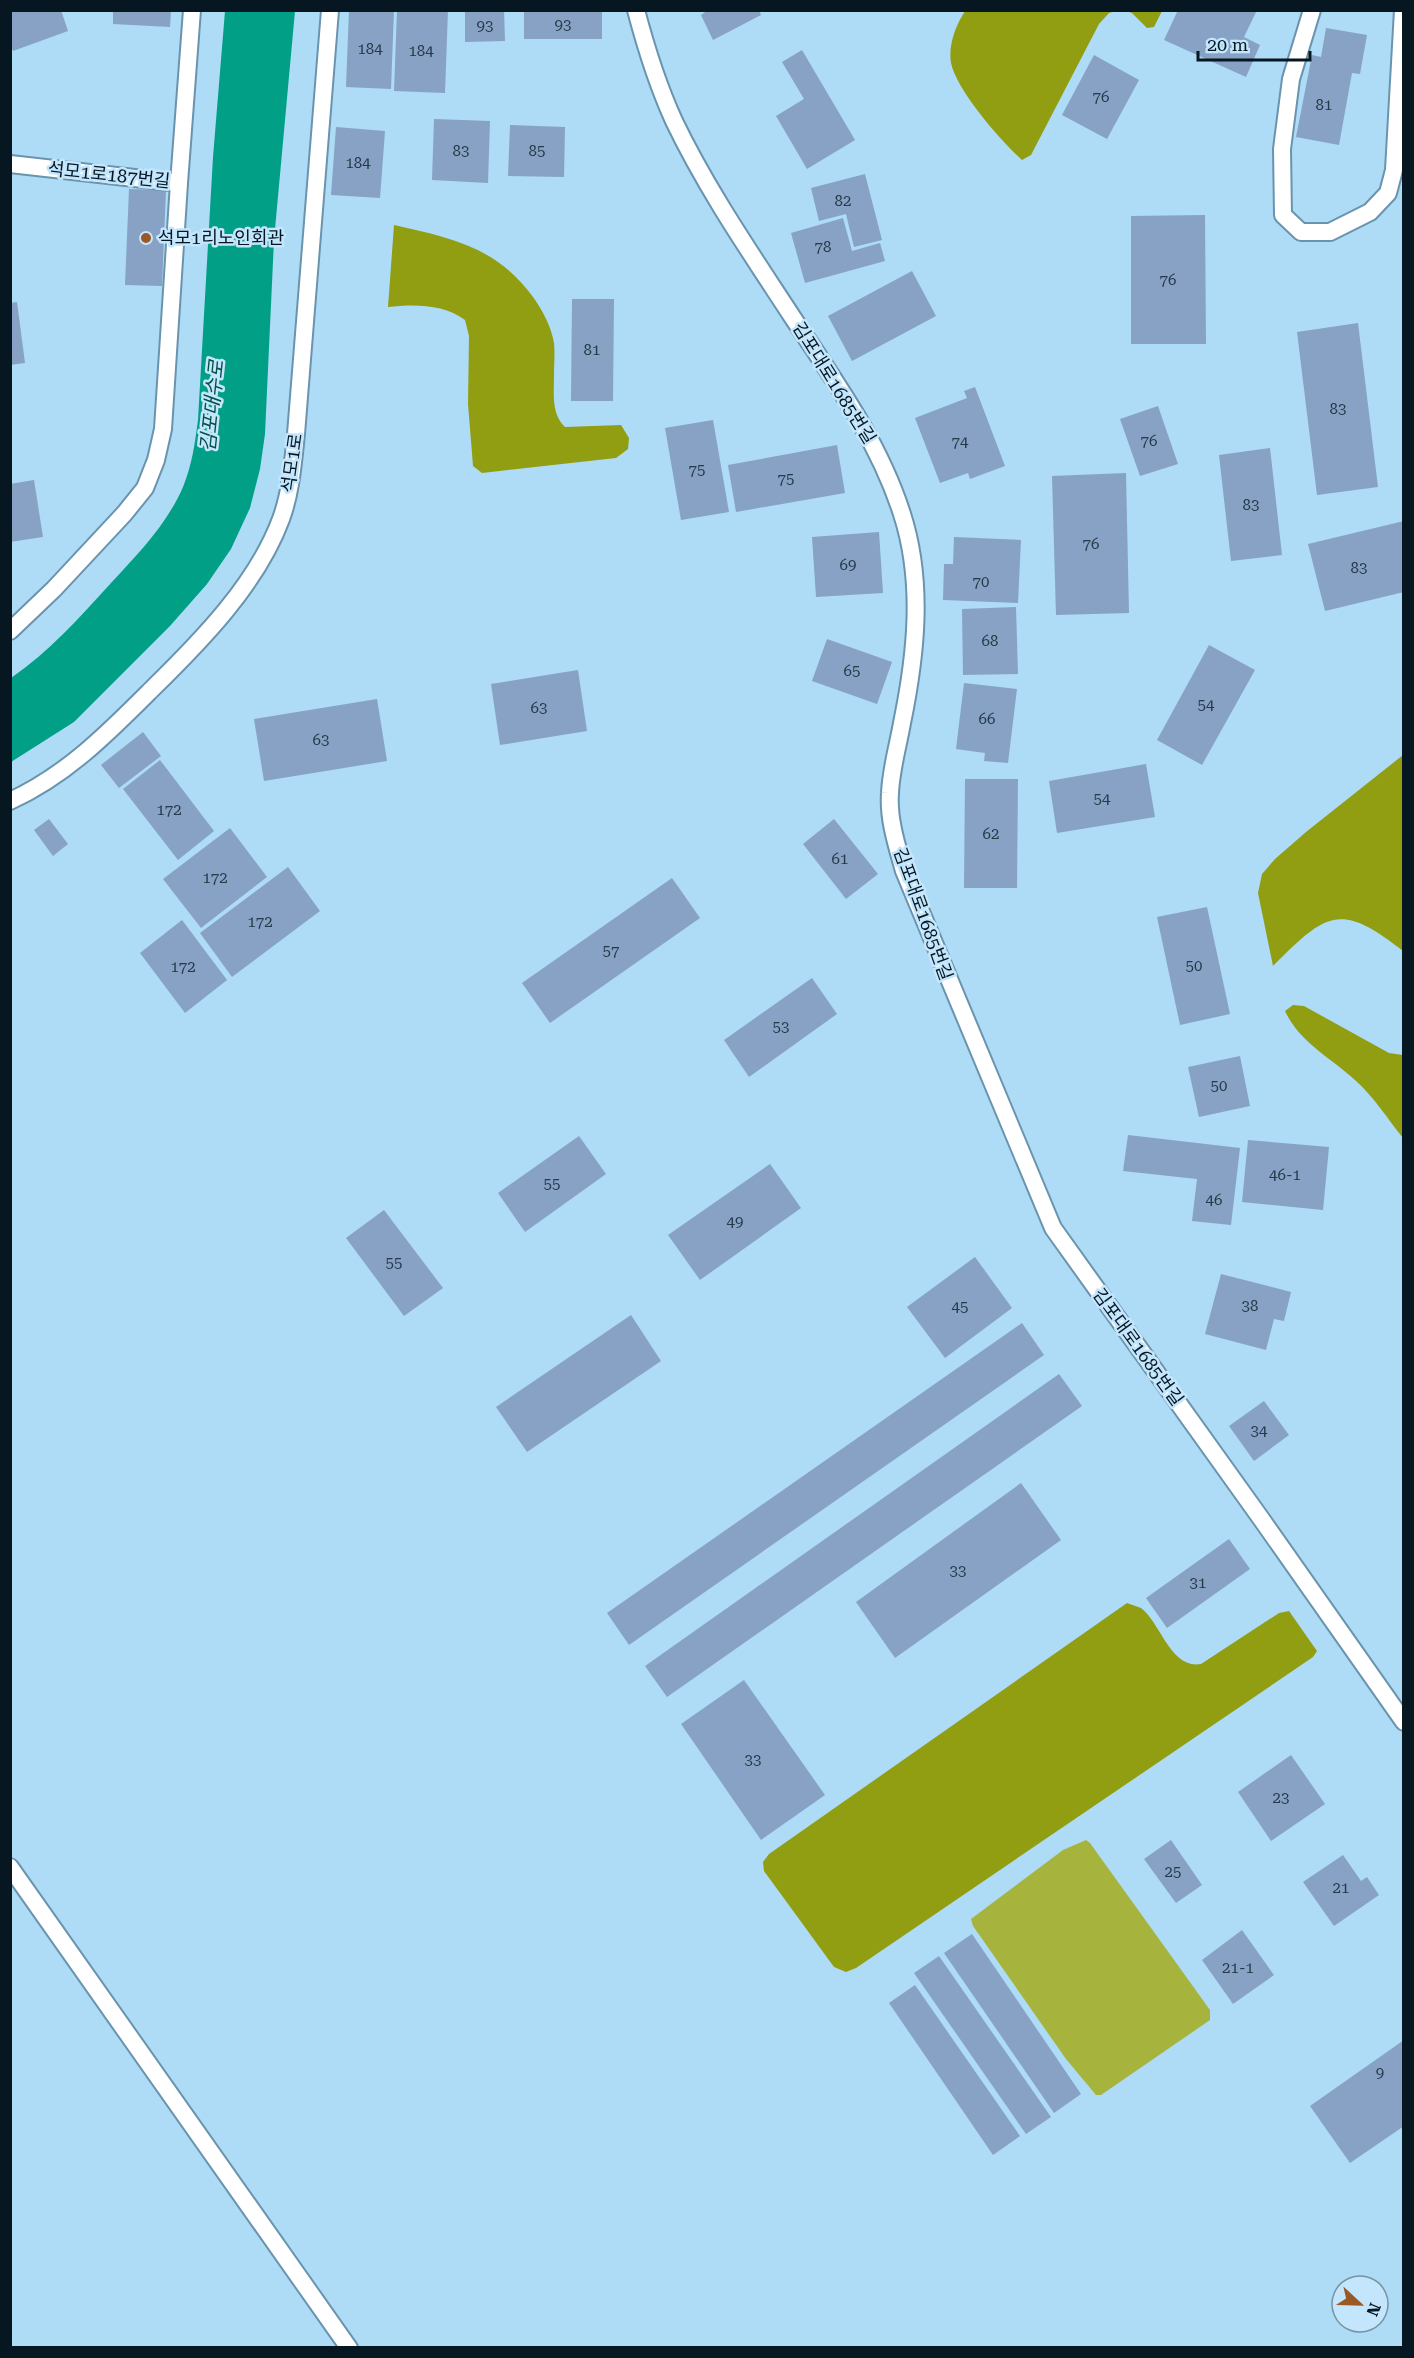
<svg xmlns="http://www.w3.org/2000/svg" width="1414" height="2358" font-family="'Roboto Serif','Noto Sans KR',serif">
  <rect width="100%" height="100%" fill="#aedbf6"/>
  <polygon fill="#a6b43d" points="1086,1840 1090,1843 1210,2010 1210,2020 1101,2095 1096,2095 1066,2059 973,1926 971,1919 1063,1850"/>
  <g fill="#919e12">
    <path d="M965,11H1116L1109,13L1099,24L1031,155L1022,160C1001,141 957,91 951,63C948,45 956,25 965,11Z"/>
    <polygon points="1126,11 1162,11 1154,27 1147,28 1132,13"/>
    <path d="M394,225C451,238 497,247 533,297C543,311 551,326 554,343C555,353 554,365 554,375C554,393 551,414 565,427L621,425L629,438L628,449L616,458L482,473L473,466L468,404L469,336L465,320C444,304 414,304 388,307Z"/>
    <path d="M1403,755V951C1340,901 1326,913 1273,966L1258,893L1262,874L1275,859L1306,832Z"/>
    <path d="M1293,1005L1304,1006L1389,1053L1403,1055V1138C1387,1118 1374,1097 1355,1080C1330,1057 1300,1043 1285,1011Z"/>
    <path d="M1127,1603C1131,1605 1137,1606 1141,1608C1161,1623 1170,1669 1201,1664L1279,1613L1289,1611L1317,1651L1313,1657L856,1968L846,1972L834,1967L764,1871L763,1862L769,1854Z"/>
  </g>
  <path fill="#01a086" d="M225,11H295L274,240L265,434L260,469L250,508L231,549L207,584L170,626L74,722L11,762V678C49,652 80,617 111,583C138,554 167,524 183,487C192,465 195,443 198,420L213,157Z"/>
  <g fill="#87a2c5">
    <polygon points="10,10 61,10 68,31 13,51 10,44"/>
    <polygon points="113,10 171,10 170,27 113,24"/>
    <polygon points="349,10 394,10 391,89 346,87"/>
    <polygon points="397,10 448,10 445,93 394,91"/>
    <polygon points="465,10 504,10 505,41 465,42"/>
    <rect x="524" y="10" width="78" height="29"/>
    <polygon points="708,10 759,10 761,15 713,40 701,15"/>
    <polygon points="1178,10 1257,10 1244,37 1260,45 1246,77 1164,40"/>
    <polygon points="1326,28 1367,35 1360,74 1352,73 1339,145 1296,137 1312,55 1321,57"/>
    <polygon points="802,50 855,140 807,169 776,116 804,99 782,62"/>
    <polygon points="1094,55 1139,80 1107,139 1062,115"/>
    <polygon points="434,119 490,121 488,183 432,180"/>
    <polygon points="510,125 565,127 564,177 508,176"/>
    <polygon points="336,127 385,131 380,198 331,195"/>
    <polygon points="865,174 882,240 854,247 846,214 819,221 811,188"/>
    <polygon points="129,189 166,190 162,286 125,285"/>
    <polygon points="1205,215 1206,344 1131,344 1131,216"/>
    <polygon points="843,218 852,251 880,243 885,261 805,283 791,233"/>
    <polygon points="912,271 936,316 852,361 828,316"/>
    <polygon points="572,299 614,299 613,401 571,401"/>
    <polygon points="17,302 25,363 10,365 10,303"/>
    <polygon points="1358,323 1378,487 1317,495 1297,332"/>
    <polygon points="975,387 1005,466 970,479 968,473 940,483 915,418 967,398 964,391"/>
    <polygon points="1158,406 1178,464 1140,476 1120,419"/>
    <polygon points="713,420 729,512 681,520 665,428"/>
    <polygon points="837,445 845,493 736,512 728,465"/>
    <polygon points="1270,448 1282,555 1231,561 1219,455"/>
    <polygon points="1126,473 1129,613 1056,615 1052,476"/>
    <polygon points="34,480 43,537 10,542 10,484"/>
    <polygon points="1404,521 1404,592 1325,611 1308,544"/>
    <polygon points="879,532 883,593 816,597 812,537"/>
    <polygon points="954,537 1021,540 1018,603 943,600 944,564 953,564"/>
    <polygon points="1016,607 1018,674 963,675 962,609"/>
    <polygon points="827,639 892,662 877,704 812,681"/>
    <polygon points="1209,645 1255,670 1202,765 1157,740"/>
    <polygon points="578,670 587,731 500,745 491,684"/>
    <polygon points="964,683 1017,689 1008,763 984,761 985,753 956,749"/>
    <polygon points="377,699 387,761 264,781 254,719"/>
    <polygon points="143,732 161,756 119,788 101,765"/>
    <polygon points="160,760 214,831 178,860 123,789"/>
    <polygon points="1146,764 1155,817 1057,833 1049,781"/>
    <polygon points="965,779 1018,779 1017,888 964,888"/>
    <polygon points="49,819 68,844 53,856 34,830"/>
    <polygon points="834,819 878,874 846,899 803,844"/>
    <polygon points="230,828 267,877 201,928 163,879"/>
    <polygon points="288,867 320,911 232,977 200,933"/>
    <polygon points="672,878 700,918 550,1023 522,983"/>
    <polygon points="1207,907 1230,1014 1180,1025 1157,917"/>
    <polygon points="182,920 227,980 185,1013 140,953"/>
    <polygon points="812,978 837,1014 749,1077 724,1040"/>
    <polygon points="1240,1056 1250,1106 1199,1117 1188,1067"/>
    <polygon points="1128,1135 1240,1148 1231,1225 1192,1221 1197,1179 1123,1171"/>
    <polygon points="579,1136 606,1174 525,1232 498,1193"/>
    <polygon points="1248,1140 1329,1147 1323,1210 1242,1202"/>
    <polygon points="770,1164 801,1208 700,1280 668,1235"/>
    <polygon points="384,1210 443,1288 404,1316 346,1238"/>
    <polygon points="975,1257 1012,1308 945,1358 907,1307"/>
    <polygon points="1221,1274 1291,1292 1284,1321 1274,1319 1266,1350 1205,1334"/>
    <polygon points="631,1315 661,1361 527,1452 496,1407"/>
    <polygon points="1022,1323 1044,1355 629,1645 607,1613"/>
    <polygon points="1059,1374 1082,1406 667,1697 645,1666"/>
    <polygon points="1264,1401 1289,1435 1254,1461 1229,1426"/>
    <polygon points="1021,1483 1061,1540 895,1658 856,1602"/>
    <polygon points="1229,1539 1250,1569 1167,1628 1146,1598"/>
    <polygon points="744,1680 825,1795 761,1840 681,1724"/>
    <polygon points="1291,1755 1325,1804 1271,1841 1238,1792"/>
    <polygon points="1171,1840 1202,1885 1176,1903 1144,1859"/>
    <polygon points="1343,1855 1361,1881 1367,1877 1379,1895 1334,1926 1303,1882"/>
    <polygon points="1242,1930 1274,1975 1233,2004 1202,1960"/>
    <polygon points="972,1934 1081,2094 1054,2113 944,1953"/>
    <polygon points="939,1956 1051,2117 1026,2134 914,1973"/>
    <polygon points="915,1985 1020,2136 993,2155 889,2003"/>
    <polygon points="1404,2040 1404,2126 1350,2163 1310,2106"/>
  </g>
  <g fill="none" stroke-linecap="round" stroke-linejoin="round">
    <defs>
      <g id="lane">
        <path d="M636,10C646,48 658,86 674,121C707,190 752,255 793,318C835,381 879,442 902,514C924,582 916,655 902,723C898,746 891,769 890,793C888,819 897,846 904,871L1053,1228L1262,1520L1404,1722"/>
        <polyline points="1312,10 1291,79 1282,149 1283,215 1301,232 1330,232 1370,212 1388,193 1394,170 1403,10"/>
        <polyline points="10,164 179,183 192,10"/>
        <polyline points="10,631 54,589 124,514 145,488 156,460 163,429 179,183"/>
        <path d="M10,801C67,775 109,732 152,689C201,641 257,584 281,519C291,492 293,462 296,434L330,10"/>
        <polyline points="10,1867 349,2348"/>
      </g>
    </defs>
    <use href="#lane" stroke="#6a94ae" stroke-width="20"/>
    <use href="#lane" stroke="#fff" stroke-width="16"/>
  </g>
  <circle fill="#9a5825" stroke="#c3e6fd" stroke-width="2" cx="146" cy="238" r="6"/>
  <g text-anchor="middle" stroke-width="5" stroke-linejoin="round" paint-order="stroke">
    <g font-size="15" fill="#263a4a">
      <text x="563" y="30">93</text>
      <text x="485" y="31">93</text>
      <text x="370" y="54">184</text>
      <text x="421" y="56">184</text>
      <text x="1101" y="102">76</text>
      <text x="1324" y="110">81</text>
      <text x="461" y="156">83</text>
      <text x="537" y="156">85</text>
      <text x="358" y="168">184</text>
      <text x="843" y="206">82</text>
      <text x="823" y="252">78</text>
      <text x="1168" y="285">76</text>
      <text x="592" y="355">81</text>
      <text x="1338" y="414">83</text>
      <text x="1149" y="446">76</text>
      <text x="960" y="447">74</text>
      <text x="697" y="475">75</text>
      <text x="786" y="484">75</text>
      <text x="1251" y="510">83</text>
      <text x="1091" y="549">76</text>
      <text x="848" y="570">69</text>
      <text x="1359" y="573">83</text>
      <text x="981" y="587">70</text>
      <text x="990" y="646">68</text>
      <text x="852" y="676">65</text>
      <text x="1206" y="710">54</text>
      <text x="539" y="713">63</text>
      <text x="987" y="724">66</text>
      <text x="321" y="745">63</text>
      <text x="1102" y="804">54</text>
      <text x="169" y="815">172</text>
      <text x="991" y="839">62</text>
      <text x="840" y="864">61</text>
      <text x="215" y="883">172</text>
      <text x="260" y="927">172</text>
      <text x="611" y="956">57</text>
      <text x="1194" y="971">50</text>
      <text x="183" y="972">172</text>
      <text x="781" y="1032">53</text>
      <text x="1219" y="1091">50</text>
      <text x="1285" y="1180">46-1</text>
      <text x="552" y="1189">55</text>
      <text x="1214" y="1205">46</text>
      <text x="735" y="1227">49</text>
      <text x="394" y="1268">55</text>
      <text x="1250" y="1311">38</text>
      <text x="960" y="1312">45</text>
      <text x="1259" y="1436">34</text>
      <text x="958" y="1576">33</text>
      <text x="1198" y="1588">31</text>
      <text x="753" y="1765">33</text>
      <text x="1281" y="1803">23</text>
      <text x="1173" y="1877">25</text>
      <text x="1341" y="1893">21</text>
      <text x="1238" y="1973">21-1</text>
      <text x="1380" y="2078">9</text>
    </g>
    <g font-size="18" fill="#061721" stroke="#c3e6fd">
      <text transform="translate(109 175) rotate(6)" y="6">석모1로187번길</text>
      <text transform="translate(834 383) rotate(58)" y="6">김포대로1685번길</text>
      <text transform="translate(292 463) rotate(-82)" y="6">석모1로</text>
      <text transform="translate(923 914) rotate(70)" y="6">김포대로1685번길</text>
      <text transform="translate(1138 1347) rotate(54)" y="6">김포대로1685번길</text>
    </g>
    <g font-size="18" fill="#061721" stroke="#c3e6fd" text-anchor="start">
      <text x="158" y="244">석모1리노인회관</text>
    </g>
    <g font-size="20" font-style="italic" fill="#025042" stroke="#c3e6fd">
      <text transform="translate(212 406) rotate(-84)" y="7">김포대수로</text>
    </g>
  </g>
  <rect width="1414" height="2358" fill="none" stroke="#061721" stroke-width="24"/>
  <g transform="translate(1360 2304) rotate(112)"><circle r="28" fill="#c3e6fd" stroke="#7793a5" stroke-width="1.5"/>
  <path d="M0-4.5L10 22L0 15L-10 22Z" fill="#9a5825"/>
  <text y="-9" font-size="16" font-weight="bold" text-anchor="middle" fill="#061721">N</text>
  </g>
  <path d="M1198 51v9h112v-9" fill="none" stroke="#061721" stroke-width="3"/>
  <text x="1207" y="51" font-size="18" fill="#061721" stroke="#c3e6fd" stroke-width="4.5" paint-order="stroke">20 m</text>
</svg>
